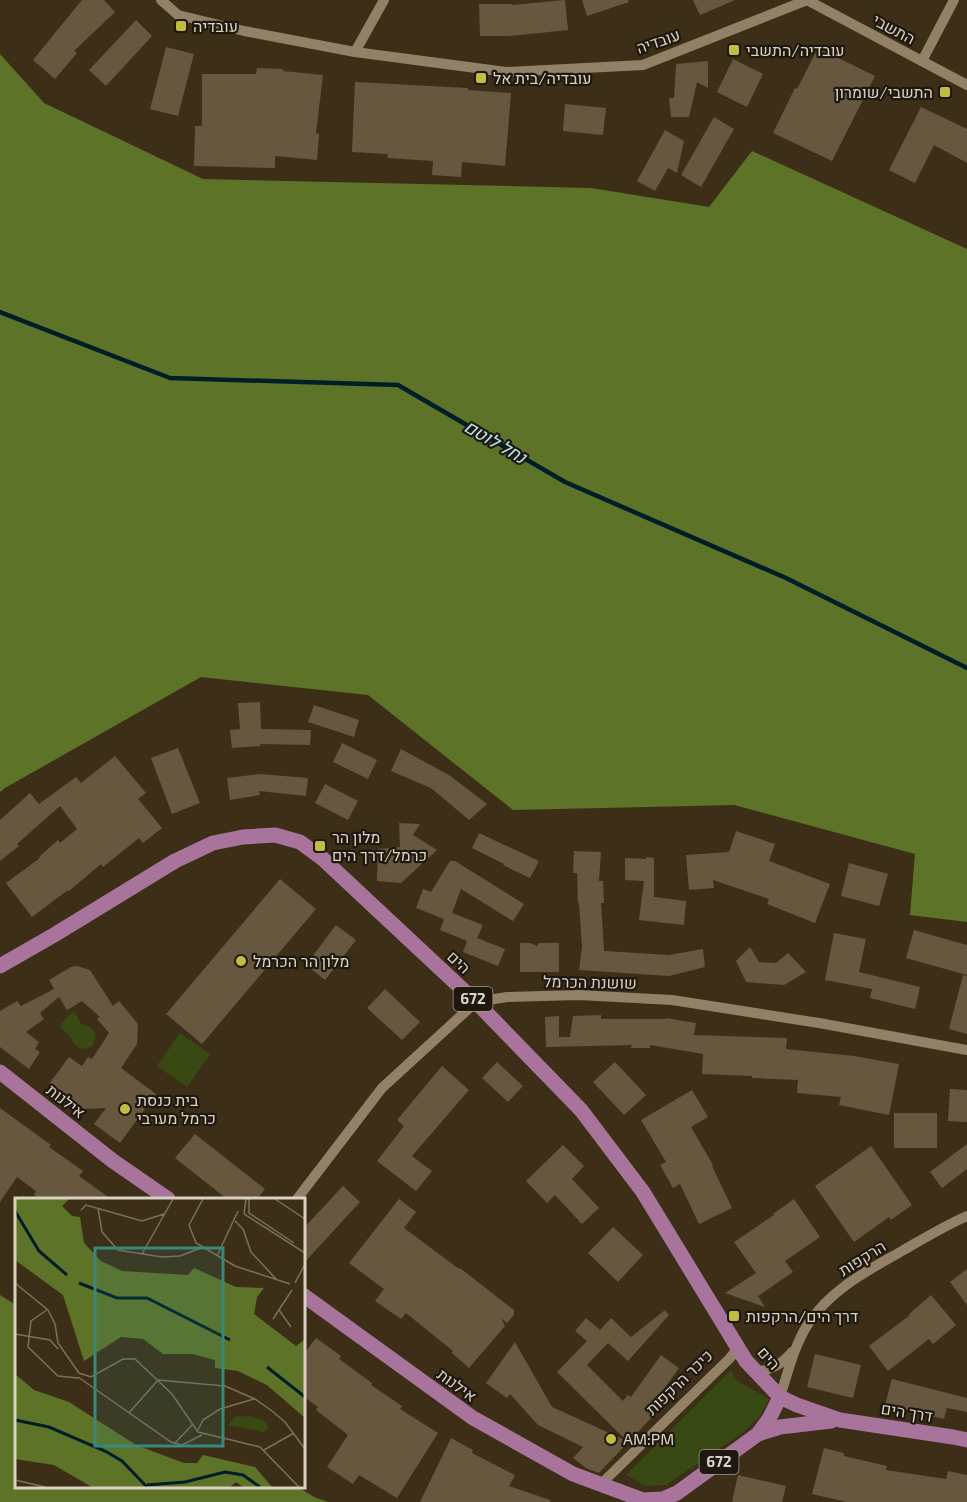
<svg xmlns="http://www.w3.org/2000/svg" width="967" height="1502" font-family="'Exo 2',Heebo,sans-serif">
  <rect width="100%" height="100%" fill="#3d2f17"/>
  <g fill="#394914">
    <path d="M74,1011L81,1024C106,1029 94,1053 80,1048C73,1045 72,1037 67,1033C65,1031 62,1030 60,1027L62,1022Z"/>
    <polygon points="180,1033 210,1054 187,1087 157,1066"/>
    <polygon points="731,1370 736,1380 769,1399 760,1416 744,1432 666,1485 646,1486 626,1475"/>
  </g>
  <g fill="#5d7428">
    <polygon points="0,54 44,103 203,179 591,188 709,207 752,151 967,249 967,922 910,915 915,854 734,805 513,810 368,695 201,677 5,788 0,792"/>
    <polygon points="0,1295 16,1305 16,1486 296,1486 314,1497 328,1502 0,1502"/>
  </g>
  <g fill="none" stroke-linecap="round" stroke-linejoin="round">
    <polyline stroke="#001d28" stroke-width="4.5" points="0,312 170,378 398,385 565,482 786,578 967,668"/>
  </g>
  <g fill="#67573f">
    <polygon points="82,0 104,0 115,12 74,51 77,53 55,79 33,60"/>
    <polygon points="565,0 568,30 510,36 480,36 479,4 512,4 512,5"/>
    <polygon points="582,0 628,0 629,2 587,16"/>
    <polygon points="693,0 735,0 700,15"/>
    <polygon points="136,20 152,36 106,86 89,70"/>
    <polygon points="166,47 194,54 178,116 150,109"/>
    <polygon points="818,48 875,76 832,161 773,133 795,88 797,89"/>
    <polygon points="733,59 763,74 747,107 717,92"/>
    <polygon points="708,61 708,88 697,82 689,117 671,117 669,98 674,98 676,64"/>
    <polygon points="257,68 283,69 283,71 323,75 316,133 319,134 317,160 275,156 275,168 194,166 195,126 202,126 202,74 256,74"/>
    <polygon points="355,82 468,88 468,90 511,93 505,166 462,162 461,177 432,175 433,161 387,158 388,154 352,152"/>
    <polygon points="565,104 606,108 603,135 563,131"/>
    <polygon points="921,107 967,129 967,163 934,145 915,183 889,170"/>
    <polygon points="714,117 734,129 701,187 681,175"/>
    <polygon points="665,130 684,141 677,173 668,168 655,191 637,181"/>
    <polygon points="260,702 261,729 311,730 310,745 260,744 261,746 232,748 230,730 240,729 238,703"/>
    <polygon points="314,705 359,720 354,737 308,722"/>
    <polygon points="342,743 377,760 368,779 333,762"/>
    <polygon points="178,748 200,803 172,814 151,758"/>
    <polygon points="401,749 449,775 487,804 469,820 431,788 391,771"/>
    <polygon points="115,756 146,793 138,799 162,828 143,843 139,838 103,867 101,864 69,891 68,890 32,917 6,883 40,858 39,857 58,840 60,843 77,829 60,806 17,844 19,846 0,861 0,820 30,793 39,804 76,777 81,783"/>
    <polygon points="260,774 308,778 306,796 259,791 260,795 230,800 227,778"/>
    <polygon points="325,784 358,801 348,820 315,803"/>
    <polygon points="399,823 420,824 413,835 437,850 401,883 377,881 378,849 400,847"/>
    <polygon points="736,831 775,844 769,861 830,884 815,923 767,904 769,899 713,880 714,888 689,890 686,855 729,852"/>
    <polygon points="479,833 539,861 530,878 503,865 504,864 472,848"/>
    <polygon points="574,851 601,852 599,881 603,881 604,903 601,903 604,951 669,955 703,949 705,967 669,976 579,970 582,947 579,903 578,903 577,873 573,873"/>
    <polygon points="646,857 654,858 654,897 686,901 684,925 639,920 644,881 625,880 625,858 646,859"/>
    <polygon points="450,861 455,861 524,904 513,921 461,889 452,913 483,925 477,938 505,949 498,966 463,952 467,941 440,930 444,919 416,908 423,889 431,892"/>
    <polygon points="849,863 888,874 879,906 841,896"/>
    <polygon points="280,879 316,909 202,1044 166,1014"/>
    <polygon points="336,925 356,940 325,980 306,965"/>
    <polygon points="914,930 967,945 967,975 906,958"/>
    <polygon points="834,933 866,939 859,972 920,987 915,1009 870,998 872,989 825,980"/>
    <polygon points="520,943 530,943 537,946 539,943 559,943 559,972 520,972"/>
    <polygon points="750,947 759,962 776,963 788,953 806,972 784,985 746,982 736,961"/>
    <polygon points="77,966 90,970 113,1006 119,1001 138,1024 137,1044 121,1068 156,1094 120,1143 94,1124 106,1108 84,1109 49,1084 69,1057 82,1066 88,1057 92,1059 109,1033 97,1019 100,1017 82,1001 67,1010 59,997 40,1013 44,1019 26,1032 39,1042 35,1049 40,1052 29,1069 0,1047 0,1011 17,1001 21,1006 54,989 49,980 71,967"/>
    <polygon points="963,975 967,976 967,1034 949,1029"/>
    <polygon points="385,989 420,1022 402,1040 367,1008"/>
    <polygon points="601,1015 601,1019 666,1019 666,1018 696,1023 694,1035 787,1038 786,1049 854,1056 899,1064 889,1115 839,1105 841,1097 797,1093 798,1080 752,1078 752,1076 702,1074 703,1054 650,1045 650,1048 630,1048 633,1045 546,1047 545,1017 559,1016 559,1037 570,1037 573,1016"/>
    <polygon points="497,1062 523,1086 508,1102 482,1078"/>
    <polygon points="615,1062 646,1095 624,1115 593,1082"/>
    <polygon points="442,1066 469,1090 412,1156 432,1171 416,1191 377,1161 404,1126 397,1120"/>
    <polygon points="950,1089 967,1090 967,1122 948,1121"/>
    <polygon points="692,1090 708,1117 691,1127 713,1165 712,1166 732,1208 699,1224 680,1184 673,1188 660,1165 666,1162 641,1120"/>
    <polygon points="0,1108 51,1145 49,1147 83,1171 79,1176 111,1199 40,1199 34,1195 36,1191 17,1177 0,1202"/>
    <rect x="894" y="1113" width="43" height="35"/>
    <polygon points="195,1134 265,1189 257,1199 227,1199 175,1158"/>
    <polygon points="967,1144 967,1169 942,1188 930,1172"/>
    <polygon points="563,1145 584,1166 572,1179 599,1208 582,1224 555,1195 547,1203 526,1181"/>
    <polygon points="871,1146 912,1205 891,1220 889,1217 854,1242 815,1186"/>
    <polygon points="343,1186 360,1202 303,1264 303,1229"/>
    <polygon points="399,1199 416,1212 404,1228 459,1269 460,1268 514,1310 514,1315 507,1323 501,1318 505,1326 469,1368 452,1353 453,1351 406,1313 401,1319 375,1301 384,1289 349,1263"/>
    <polygon points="794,1199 820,1237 785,1261 793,1272 758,1296 765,1307 725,1293 756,1273 734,1242 774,1215 773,1214"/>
    <polygon points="613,1227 643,1255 618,1282 588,1253"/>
    <polygon points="967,1269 967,1305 950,1282"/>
    <polygon points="931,1295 956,1325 933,1344 929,1339 888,1371 869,1346 910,1315 909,1314"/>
    <polygon points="665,1310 669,1315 628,1361 608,1343 587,1365 623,1401 628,1395 631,1397 661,1355 679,1368 648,1411 654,1415 599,1473 586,1468 573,1458 583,1447 538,1425 510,1394 507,1398 486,1383 515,1342 552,1407 627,1441 557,1372 587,1341 575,1331 586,1318 600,1330 611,1318 631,1337"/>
    <polygon points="316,1338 341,1356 339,1359 372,1383 371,1385 402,1406 400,1409 438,1433 397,1498 359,1475 353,1484 327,1467 348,1435 316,1410 318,1407 303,1396 303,1355"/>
    <polygon points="815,1354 861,1365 853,1398 807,1387"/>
    <polygon points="892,1379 967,1398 967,1412 947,1408 944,1419 885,1405"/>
    <polygon points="451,1438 473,1450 472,1453 515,1475 509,1486 550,1500 550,1502 420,1502"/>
    <polygon points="824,1448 844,1453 844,1456 887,1466 886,1470 946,1479 948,1471 967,1475 967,1502 847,1502 812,1494"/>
    <polygon points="738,1475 786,1486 782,1502 732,1502"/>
  </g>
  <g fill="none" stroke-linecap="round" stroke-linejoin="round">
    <g stroke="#928167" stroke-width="10">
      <polyline points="161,0 178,15 244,31 355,52 506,72 643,65 807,0"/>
      <polyline points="807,0 967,85"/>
      <polyline points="355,52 384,0"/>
      <polyline points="922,61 954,0"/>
      <polyline points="297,1199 382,1088 476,1002 507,997 579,995 672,1000 819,1023 967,1050"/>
      <path d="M755,1372C771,1370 781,1365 792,1352"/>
      <path d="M780,1397C788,1372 794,1346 808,1324C831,1289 867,1271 902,1251C923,1239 944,1226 967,1216"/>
      <polyline points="601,1484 729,1359 734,1353 737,1345"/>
    </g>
    <g stroke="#a9749b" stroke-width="15">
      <polyline points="0,966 54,935 175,861 213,843 243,837 275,835 300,842 323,859 476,1002 581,1110 643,1192 746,1361 780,1397 797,1405 840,1420 953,1437 967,1440"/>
      <polyline points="0,1072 113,1161 168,1199"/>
      <polyline points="303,1295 473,1418 573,1474 643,1500 663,1499 677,1493 758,1434 780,1427 831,1421"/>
      <polyline points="758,1434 769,1419 780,1397"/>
    </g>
  </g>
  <g fill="#bfbe41" stroke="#1f180e" stroke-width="2">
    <rect x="175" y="20" width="12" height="12" rx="3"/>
    <rect x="728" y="44" width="12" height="12" rx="3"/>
    <rect x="475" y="72" width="12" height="12" rx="3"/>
    <rect x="939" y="86" width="12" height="12" rx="3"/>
    <rect x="314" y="840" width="12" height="12" rx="3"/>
    <circle cx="241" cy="961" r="6"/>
    <circle cx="125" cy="1109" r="6"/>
    <rect x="728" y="1310" width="12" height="12" rx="3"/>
    <circle cx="611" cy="1439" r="6"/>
  </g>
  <g text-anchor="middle" stroke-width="4.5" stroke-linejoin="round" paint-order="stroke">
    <g fill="#1f180e" stroke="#a29a8d" stroke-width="1.5">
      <rect x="453.5" y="987" width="39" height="24" rx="4.5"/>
      <rect x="699.5" y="1450" width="39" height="24" rx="4.5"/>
    </g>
    <g font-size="15" font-weight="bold" fill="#dad1c3">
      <text x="473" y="1004">672</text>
      <text x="719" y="1467">672</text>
    </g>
    <g font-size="16" fill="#dad1c3" stroke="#1f180e" text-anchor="start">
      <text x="193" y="32">עובדיה</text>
      <text x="746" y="56">עובדיה/התשבי</text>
      <text x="493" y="84">עובדיה/בית אל</text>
      <text x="933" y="98" text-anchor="end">התשבי/שומרון</text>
      <text x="332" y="843">מלון הר<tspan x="332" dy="18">כרמל/דרך הים</tspan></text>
      <text x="253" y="967">מלון הר הכרמל</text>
      <text x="137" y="1106">בית כנסת<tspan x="137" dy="18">כרמל מערבי</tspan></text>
      <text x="746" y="1322">דרך הים/הרקפות</text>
      <text x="623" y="1445">AM:PM</text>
    </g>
    <g font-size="16" fill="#dad1c3" stroke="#1f180e">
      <text transform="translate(894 29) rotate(28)" y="6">התשבי</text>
      <text transform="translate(658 41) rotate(-19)" y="6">עובדיה</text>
      <text transform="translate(459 962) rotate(43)" y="6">הים</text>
      <text transform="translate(590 982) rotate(1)" y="6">שושנת הכרמל</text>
      <text transform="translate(66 1101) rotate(38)" y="6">אילנות</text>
      <text transform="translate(862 1258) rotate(-32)" y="6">הרקפות</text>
      <text transform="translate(769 1358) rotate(49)" y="6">הים</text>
      <text transform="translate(679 1382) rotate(-44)" y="6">כיכר הרקפות</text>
      <text transform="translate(457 1385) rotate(36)" y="6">אילנות</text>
      <text transform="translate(907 1412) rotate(9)" y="6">דרך הים</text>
    </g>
    <g font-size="18" font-style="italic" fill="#b4e2f6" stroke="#1f180e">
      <text transform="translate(495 442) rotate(30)" y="6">נחל לוטם</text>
    </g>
  </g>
  <g transform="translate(15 1198)">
    <rect width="290" height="290" fill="#3d2f17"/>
    <path d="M234,218L250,223L254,230L249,234L213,227L219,219Z" fill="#394914"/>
    <path d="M0,1H54L47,8L57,18L65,19L69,45L86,63L107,73L173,77L179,70L221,89L249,90L242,99L239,116L281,148L289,142V219L252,187L223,173L200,170V162L177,156H148L128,141L106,139L69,163L48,97L0,62ZM0,176L19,192L54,204L121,247L169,265H182L188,257L240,269L257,289H228L221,284L215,289H77L39,267L0,261Z" fill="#5d7428"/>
    <path fill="none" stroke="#001d28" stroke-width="3" d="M0,13L24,53L52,77M64,85L102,100H132L215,142M252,169L290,199M0,222L34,229L90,253L107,263L132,289M132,287L170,284L210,274L228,277L245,289"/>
    <path fill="none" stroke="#7c705c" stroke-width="1.5" d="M188,1L174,27L181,45L220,68L275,86M231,1L229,16L290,55M234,1V15L279,45M260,1L290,21M83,10L87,34L103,52L147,59L165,58L186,50M66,12L71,7L127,23L149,16M220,23L228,31L236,54L261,81M127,56L158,1M202,58L223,13M0,85L33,112L40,126L43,145L64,175L76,179L108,161H120L157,196L183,234L245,249L284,289M280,85L290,66M32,112L16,123L13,149L43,178L63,180M264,112L276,129M258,121L277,92M0,136L35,142L43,151M63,179L156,244L167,247L187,237M114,215L143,182L210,188L240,201L257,213L270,224L290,251M183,232L188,222L205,211L239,201M160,245L177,227M249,252L279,235M0,282L30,289"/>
    <path fill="#38887f" fill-opacity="0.15" stroke="#38887f" stroke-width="3" d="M80,50H208V248H80Z"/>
    <rect width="290" height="290" fill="none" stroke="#dad1c3" stroke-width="3"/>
  </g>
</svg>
